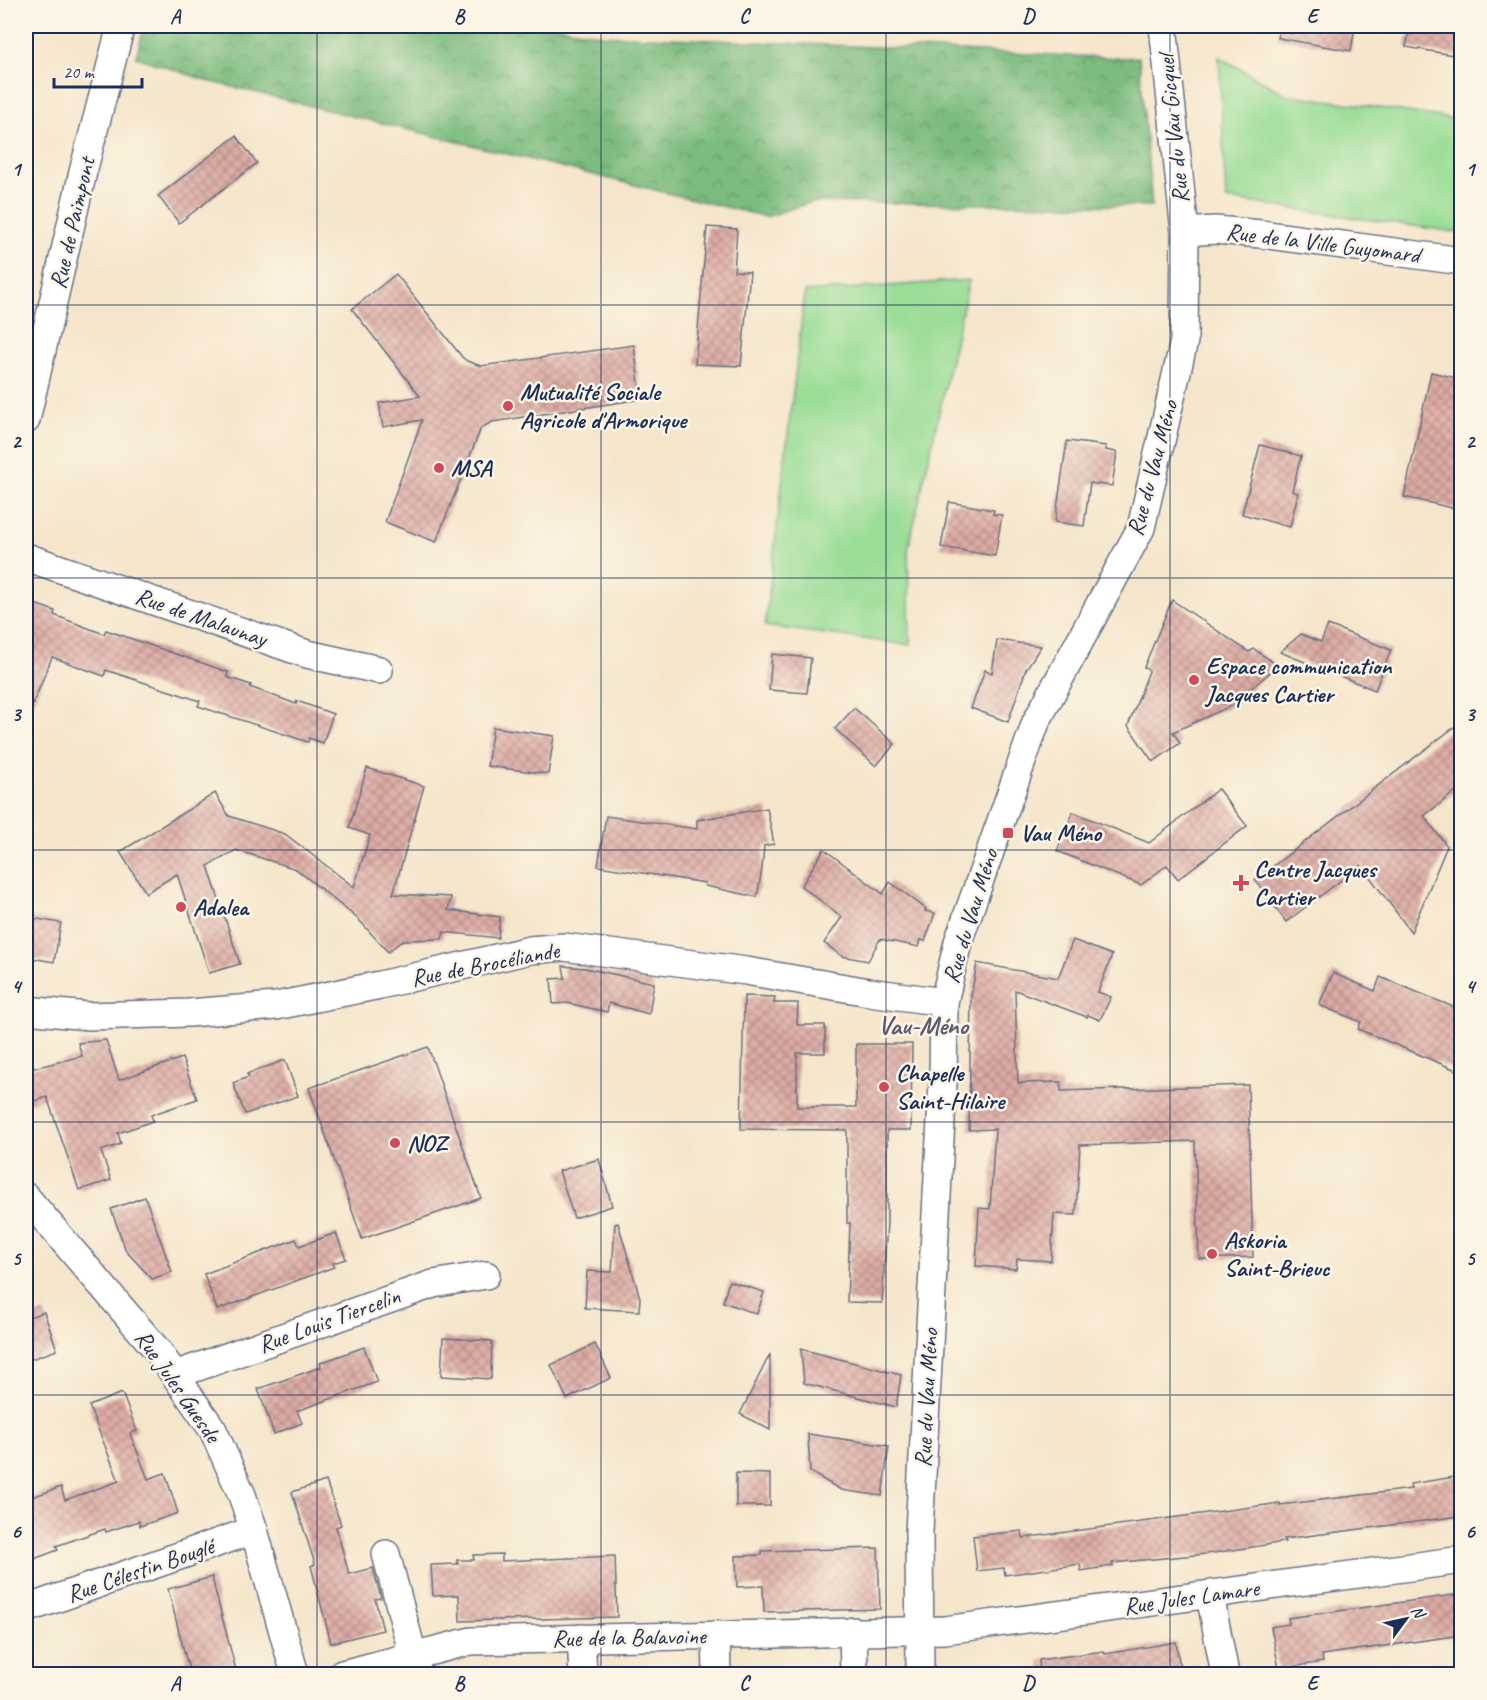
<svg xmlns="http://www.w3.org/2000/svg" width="1487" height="1700" font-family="Caveat,sans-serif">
  <defs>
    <pattern id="forest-crowns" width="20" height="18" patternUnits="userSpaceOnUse" patternTransform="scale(1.5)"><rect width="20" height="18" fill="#7bbc7e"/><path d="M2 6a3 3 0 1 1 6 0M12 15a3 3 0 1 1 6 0" fill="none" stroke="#64996a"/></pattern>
    <pattern id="building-cross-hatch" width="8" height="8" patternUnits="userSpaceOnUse" patternTransform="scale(1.5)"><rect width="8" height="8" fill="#deaba4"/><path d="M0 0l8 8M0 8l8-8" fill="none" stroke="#b38c89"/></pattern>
  </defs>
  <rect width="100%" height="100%" fill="#fcf5e5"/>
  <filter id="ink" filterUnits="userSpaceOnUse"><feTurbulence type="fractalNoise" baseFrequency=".0167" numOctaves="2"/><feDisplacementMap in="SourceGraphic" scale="12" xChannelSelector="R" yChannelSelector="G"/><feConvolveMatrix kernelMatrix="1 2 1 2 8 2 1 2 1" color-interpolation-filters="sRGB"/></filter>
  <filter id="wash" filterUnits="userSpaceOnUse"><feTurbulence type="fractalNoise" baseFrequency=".008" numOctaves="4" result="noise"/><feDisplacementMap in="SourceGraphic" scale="24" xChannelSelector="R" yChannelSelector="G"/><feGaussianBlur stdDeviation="1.35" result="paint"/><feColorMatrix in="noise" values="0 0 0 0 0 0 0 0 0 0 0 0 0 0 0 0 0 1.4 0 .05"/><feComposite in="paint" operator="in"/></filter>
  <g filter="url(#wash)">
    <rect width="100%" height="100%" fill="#f5e6cb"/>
    <g fill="#9add95" stroke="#5a867a" stroke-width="1.5">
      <polygon points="1219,57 1285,94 1461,120 1461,233 1226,199"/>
      <polygon points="969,280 908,550 910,645 765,626 805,292"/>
    </g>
    <polygon fill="url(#forest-crowns)" stroke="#4b766e" stroke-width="1.5" points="144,26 555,26 603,35 1121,58 1139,57 1152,206 812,202 766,217 208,81 136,57"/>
    <g id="blocks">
      <g fill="url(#building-cross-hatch)">
        <polygon points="1279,26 1355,26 1351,51 1278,38"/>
        <polygon points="1410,26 1461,26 1459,56 1406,47"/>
        <polygon points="236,136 257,163 179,223 158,196"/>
        <polygon points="707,227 737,229 734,271 750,272 741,366 695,364"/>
        <polygon points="396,274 462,357 467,361 481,366 634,345 641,399 492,422 481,428 436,542 385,522 422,420 383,427 379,403 420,396 352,309"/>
        <polygon points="1431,372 1461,379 1461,510 1404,497"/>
        <polygon points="1067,441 1106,446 1106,450 1117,452 1112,486 1090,483 1084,526 1055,522"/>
        <polygon points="1260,445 1301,456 1292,491 1298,493 1290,527 1242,514"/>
        <polygon points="949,502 994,510 993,514 1002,515 995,556 941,547"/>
        <polygon points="1172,600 1249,652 1254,649 1278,666 1250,689 1255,695 1173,732 1180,743 1153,762 1128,726 1149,671 1144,667"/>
        <polygon points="26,601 55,611 54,615 104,634 106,630 228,672 227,677 251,685 250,687 296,704 297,701 333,714 323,743 309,738 308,742 198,706 200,701 106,670 104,676 52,657 26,721"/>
        <polygon points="1328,625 1391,650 1375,690 1280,652 1301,634 1321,642"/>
        <polygon points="997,640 1041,646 1026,669 1008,722 971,708 985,670 992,673"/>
        <polygon points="772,654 811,658 807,693 769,690"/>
        <polygon points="854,708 895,744 876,766 835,729"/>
        <polygon points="1461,722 1461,787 1424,816 1447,846 1411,932 1361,865 1286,922 1255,880"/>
        <polygon points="493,727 554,736 548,774 487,766"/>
        <polygon points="367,768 424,786 393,894 451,897 448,910 500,917 498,938 444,932 442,939 403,940 388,952 358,919 296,869 236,850 208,866 240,964 209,973 177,874 146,893 120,852 215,793 229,816 285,834 354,887 370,835 349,828"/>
        <polygon points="1218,789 1247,826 1178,879 1167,865 1141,885 1057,851 1073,812 1149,843"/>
        <polygon points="767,808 774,844 764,846 762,869 757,897 705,886 705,883 598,866 606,816 697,829 697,820"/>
        <polygon points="824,849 883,894 890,882 926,909 925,911 935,913 925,941 921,940 919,947 880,939 868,961 842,956 824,943 842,917 801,886"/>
        <polygon points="26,917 61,923 54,962 26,957"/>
        <polygon points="1073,940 1112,955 1098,992 1111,997 1100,1020 1088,1015 1087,1017 1015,990 1018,1083 1061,1082 1061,1091 1248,1085 1253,1257 1199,1259 1195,1141 1080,1145 1076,1215 1054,1214 1051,1261 1017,1259 1016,1269 976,1266 979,1208 990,1209 995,1129 969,1130 971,996 977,963 1058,978"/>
        <polygon points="563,966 585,968 654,983 649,1014 609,1003 607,1012 567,1003 553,1004 551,979 565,978"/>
        <polygon points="1333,973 1375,991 1380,977 1461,1010 1461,1072 1358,1029 1361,1022 1319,1005"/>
        <polygon points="744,996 775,997 774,1003 798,1003 797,1025 825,1025 825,1053 797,1053 797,1107 856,1107 856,1044 912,1044 911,1130 887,1130 887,1222 882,1303 847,1302 850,1223 847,1223 847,1130 741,1129"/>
        <polygon points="106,1040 119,1080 182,1058 197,1099 151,1115 153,1121 118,1133 121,1144 101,1151 111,1180 79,1190 47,1097 26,1104 26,1070 82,1056 78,1043"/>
        <polygon points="428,1047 481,1198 362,1239 309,1088"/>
        <polygon points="285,1060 298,1096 245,1114 233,1083 249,1077 247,1074"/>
        <polygon points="599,1159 612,1206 574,1218 559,1171"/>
        <polygon points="145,1197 172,1272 152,1279 126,1251 111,1209"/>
        <polygon points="618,1223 640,1298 639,1311 585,1308 587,1271 612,1272 615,1224"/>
        <polygon points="336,1233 346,1259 333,1263 334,1267 217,1310 204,1274 296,1239 299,1246"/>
        <polygon points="729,1281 764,1292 757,1314 723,1302"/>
        <polygon points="44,1312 57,1350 26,1361 26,1318"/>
        <polygon points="443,1338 492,1341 491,1379 441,1376"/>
        <polygon points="595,1344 611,1378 567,1399 551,1365"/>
        <polygon points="364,1347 377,1382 297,1411 302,1423 274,1434 258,1389 321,1367 320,1363"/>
        <polygon points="801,1349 901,1375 896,1407 804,1383"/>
        <polygon points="770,1354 770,1430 740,1414"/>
        <polygon points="122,1393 137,1431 130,1433 148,1479 165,1473 178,1513 140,1526 139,1521 106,1532 105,1529 56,1546 58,1550 26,1562 26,1499 61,1487 65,1500 119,1481 89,1406"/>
        <polygon points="808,1434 889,1446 882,1496 841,1490 810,1472"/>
        <polygon points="736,1473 770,1474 770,1506 736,1506"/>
        <polygon points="1461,1476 1461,1516 1284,1539 1285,1542 1206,1554 1112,1563 1113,1566 1081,1571 1080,1564 1005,1575 1004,1568 977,1571 973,1536 1022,1531 1023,1538 1280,1503 1280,1505 1411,1489 1410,1484"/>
        <polygon points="326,1481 341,1525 336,1527 349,1574 373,1568 381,1598 375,1599 383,1630 331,1643 311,1566 315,1564 292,1492"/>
        <polygon points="878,1548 880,1609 764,1612 763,1586 737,1587 736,1556 762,1555 762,1551"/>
        <polygon points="502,1554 502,1561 615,1556 617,1617 460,1621 459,1595 433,1596 431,1565 458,1564 457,1560 474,1560 473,1555"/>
        <polygon points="212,1577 215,1590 237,1674 190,1674 168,1589"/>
        <polygon points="1461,1594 1461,1635 1322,1655 1323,1662 1279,1669 1271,1627 1289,1624 1288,1618"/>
        <polygon points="1176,1642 1181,1674 1040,1674 1039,1660 1104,1651 1105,1654"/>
      </g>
    </g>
  </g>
  <g filter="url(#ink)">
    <use href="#blocks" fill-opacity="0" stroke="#676f84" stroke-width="1.5"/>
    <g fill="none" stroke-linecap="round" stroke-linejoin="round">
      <defs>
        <g id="street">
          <polyline points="1185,232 1215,230 1261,234 1462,261"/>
          <polyline points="26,420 83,172 121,26"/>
          <polyline points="26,557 307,654 379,670"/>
          <polyline points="26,1010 88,1016 189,1013 276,1006 380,985 530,950 564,947 746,971 869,992 944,1002"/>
          <polyline points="26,1197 158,1351 213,1430 242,1495 254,1530 295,1674"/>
          <polyline points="175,1375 433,1284 486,1275"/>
          <polyline points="386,1554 418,1674"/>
          <polyline points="1210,1595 1225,1674"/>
          <polyline points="26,1609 254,1530"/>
          <polyline points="853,1631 854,1674"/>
          <polyline points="716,1635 717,1674"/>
          <polyline points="581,1638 583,1674"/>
          <polyline points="342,1674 471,1641 945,1630 1462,1560"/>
          <polyline points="920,1674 919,1532 943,1083 944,1002 958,942 1036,722 1141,528 1184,341 1185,232 1163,26"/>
        </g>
      </defs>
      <use href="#street" stroke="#676f84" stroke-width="30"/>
      <use href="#street" stroke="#fff" stroke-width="27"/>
    </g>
  </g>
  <path fill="none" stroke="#1b2f5e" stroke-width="1.5" stroke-opacity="0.55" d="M317,26V1674M601,26V1674M886,26V1674M1170,26V1674M26,305H1462M26,578H1462M26,850H1462M26,1122H1462M26,1395H1462"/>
  <g fill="#d1495b" stroke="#fcf5e5" stroke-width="2">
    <circle cx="508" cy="406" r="6"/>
    <circle cx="439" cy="468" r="6"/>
    <circle cx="1194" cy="680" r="6"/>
    <rect x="1002" y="827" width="12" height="12" rx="3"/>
    <path d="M1238 874h6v6h6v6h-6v6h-6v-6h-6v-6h6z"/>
    <circle cx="181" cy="907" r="6"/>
    <circle cx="884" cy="1087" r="6"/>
    <circle cx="395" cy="1143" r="6"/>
    <circle cx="1212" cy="1254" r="6"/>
  </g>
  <g text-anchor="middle" stroke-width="5" stroke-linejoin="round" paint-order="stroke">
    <g font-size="24" fill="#1b2f5e" stroke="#fcf5e5">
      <text transform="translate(1173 129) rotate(-96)" y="8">Rue du Vau Gicquel</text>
      <text transform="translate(72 223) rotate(-77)" y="8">Rue de Paimpont</text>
      <text transform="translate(1323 243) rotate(7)" y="8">Rue de la Ville Guyomard</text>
      <text transform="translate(1152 468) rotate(-75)" y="8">Rue du Vau Méno</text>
      <text transform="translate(201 617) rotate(19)" y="8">Rue de Malaunay</text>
      <text transform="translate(970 916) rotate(-73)" y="8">Rue du Vau Méno</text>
      <text transform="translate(485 964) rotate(-11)" y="8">Rue de Brocéliande</text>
      <text transform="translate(329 1320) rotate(-20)" y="8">Rue Louis Tiercelin</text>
      <text transform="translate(178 1386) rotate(55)" y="8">Rue Jules Guesde</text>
      <text transform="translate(926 1398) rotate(-87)" y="8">Rue du Vau Méno</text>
      <text transform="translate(140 1570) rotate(-19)" y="8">Rue Célestin Bouglé</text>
      <text transform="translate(1191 1597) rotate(-8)" y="8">Rue Jules Lamare</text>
      <text transform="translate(629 1637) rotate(-1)" y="8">Rue de la Balavoine</text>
    </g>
    <g font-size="24" font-weight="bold" fill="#1b2f5e" stroke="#fcf5e5" text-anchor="start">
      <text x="520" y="400">Mutualité Sociale<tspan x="520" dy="28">Agricole d'Armorique</tspan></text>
      <text x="451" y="476">MSA</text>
      <text x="1206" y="674">Espace communication<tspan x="1206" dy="28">Jacques Cartier</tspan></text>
      <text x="1020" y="841">Vau Méno</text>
      <text x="1254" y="877">Centre Jacques<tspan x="1254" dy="28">Cartier</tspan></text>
      <text x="193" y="915">Adalea</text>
      <text x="896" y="1081">Chapelle<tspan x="896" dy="28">Saint-Hilaire</tspan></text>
      <text x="407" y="1151">NOZ</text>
      <text x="1224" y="1248">Askoria<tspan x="1224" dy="28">Saint-Brieuc</tspan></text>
    </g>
    <g font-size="26" font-weight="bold" fill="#5f5a76" stroke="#fcf5e5">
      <text x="923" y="1034">Vau-Méno</text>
    </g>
  </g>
  <rect width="1487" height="1700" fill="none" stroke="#fcf5e5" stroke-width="66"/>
  <g transform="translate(1406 1619) rotate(57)" stroke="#fcf5e5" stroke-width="4.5" paint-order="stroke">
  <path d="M0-4.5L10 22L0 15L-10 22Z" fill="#1b2f5e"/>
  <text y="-9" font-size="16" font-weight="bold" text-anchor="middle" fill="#1b2f5e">N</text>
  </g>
  <path d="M54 78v9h88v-9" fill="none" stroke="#1b2f5e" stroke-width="3"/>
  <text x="63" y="78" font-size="18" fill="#1b2f5e" stroke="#fcf5e5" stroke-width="4.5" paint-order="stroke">20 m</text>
  <rect x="33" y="33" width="1421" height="1634" fill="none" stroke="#1b2f5e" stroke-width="2"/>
  <g font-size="20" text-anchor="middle" font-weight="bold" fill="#1b2f5e">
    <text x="175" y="23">A</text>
    <text x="459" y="23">B</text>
    <text x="744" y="23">C</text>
    <text x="1028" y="23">D</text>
    <text x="1312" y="23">E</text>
    <text x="16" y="176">1</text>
    <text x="1470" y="176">1</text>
    <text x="16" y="448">2</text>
    <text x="1470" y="448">2</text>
    <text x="16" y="721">3</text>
    <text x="1470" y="721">3</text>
    <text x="16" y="993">4</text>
    <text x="1470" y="993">4</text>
    <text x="16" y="1265">5</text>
    <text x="1470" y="1265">5</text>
    <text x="16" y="1538">6</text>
    <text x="1470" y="1538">6</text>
    <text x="175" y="1690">A</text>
    <text x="459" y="1690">B</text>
    <text x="744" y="1690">C</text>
    <text x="1028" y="1690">D</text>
    <text x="1312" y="1690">E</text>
  </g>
</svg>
